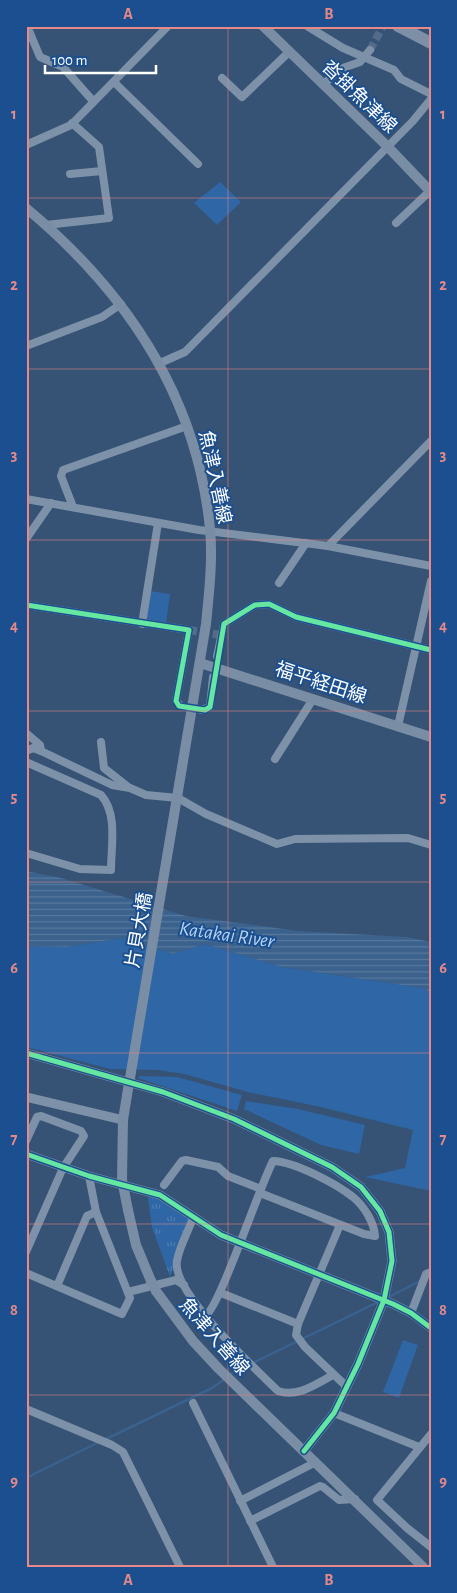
<svg xmlns="http://www.w3.org/2000/svg" width="457" height="1593" font-family="'Alegreya Sans','Noto Sans JP',sans-serif">
  <defs>
    <pattern id="park-tufts" width="24" height="20" patternUnits="userSpaceOnUse" patternTransform="scale(1.25)"><rect width="24" height="20" fill="#2f66a5"/><path d="M3 7l-1-3M5 7V3M7 7l1-3M15 17l-1-3M17 17v-4M19 17l1-3" fill="none" stroke="#4e7db2"/></pattern>
    <pattern id="water-rules" width="6" height="5" patternUnits="userSpaceOnUse" patternTransform="scale(1.25)"><rect width="6" height="5" fill="#3b618d"/><path d="M0 2.5h6" fill="none" stroke="#58799e"/></pattern>
  </defs>
  <rect width="100%" height="100%" fill="#365274"/>
  <g fill="#2f66a5">
    <polygon points="220,182 241,202 217,225 194,203"/>
    <polygon points="150,591 170,594 166,624 148,621 146,613"/>
    <polygon points="121,938 173,954 205,944 282,967 422,988 431,993 431,1191 365,1177 405,1168 413,1130 321,1107 248,1092 184,1074 158,1070 110,1069 26,1047 26,946 68,947"/>
    <polygon points="139,1076 177,1077 242,1095 237,1111 138,1078"/>
    <polygon points="246,1101 298,1109 365,1125 359,1154 321,1145 244,1109"/>
    <polygon points="403,1340 418,1345 399,1398 383,1392"/>
  </g>
  <polygon fill="url(#park-tufts)" points="147,1190 193,1218 170,1277 152,1227"/>
  <polygon fill="url(#water-rules)" points="26,871 61,878 186,916 299,931 406,937 431,942 431,993 422,988 282,967 205,944 173,954 121,938 68,947 26,946"/>
  <g fill="none" stroke-linecap="round" stroke-linejoin="round">
    <g stroke="#3b618d" stroke-width="2.5">
      <polyline points="387,1298 420,1281"/>
      <polyline points="230,1374 380,1301"/>
      <polyline points="104,1440 212,1388 226,1378"/>
      <polyline points="26,1478 99,1442"/>
    </g>
    <g stroke="#546c89" stroke-width="8" stroke-dasharray="8 4" stroke-linecap="butt">
      <polyline points="370,50 383,26"/>
      <polyline points="189,630 221,635"/>
    </g>
    <g stroke="#7d92a8" stroke-width="8">
      <polyline points="27,26 40,57 63,67 93,101"/>
      <polyline points="307,26 343,48 394,70 401,79 431,94"/>
      <polyline points="222,78 242,97 289,52"/>
      <polyline points="114,82 198,164"/>
      <polyline points="323,85 340,69 360,62 370,50"/>
      <polyline points="26,145 71,125 168,26"/>
      <polyline points="70,174 102,171"/>
      <polyline points="396,223 430,191"/>
      <polyline points="46,225 109,218 99,147 72,123"/>
      <polyline points="26,346 102,317 121,304"/>
      <polyline points="160,363 185,352 413,121 431,99"/>
      <polyline points="26,499 199,530 328,546 431,566"/>
      <polyline points="73,507 61,476 63,470 187,426"/>
      <polyline points="26,539 51,503"/>
      <polyline points="328,546 431,441"/>
      <polyline points="279,583 306,543"/>
      <polyline points="26,605 189,630 176,701 181,706"/>
      <polyline points="142,624 158,523"/>
      <polyline points="217,656 224,624 255,605 269,604 296,617 431,650"/>
      <polyline points="201,710 210,707 213,677"/>
      <polyline points="398,726 431,581"/>
      <polyline points="26,733 40,745 41,751 112,785 130,788 146,795 178,798 206,814 277,844 295,839 408,838 431,845"/>
      <polyline points="101,742 104,768 128,787"/>
      <polyline points="26,751 33,748 41,751"/>
      <polyline points="275,759 313,699"/>
      <path d="M26,762L101,795C118,814 111,846 111,870L80,869L26,853"/>
      <polyline points="26,1141 37,1117 41,1116 81,1131 84,1136 63,1168 26,1252"/>
      <polyline points="164,1185 182,1161 186,1160 218,1167 228,1176 261,1189"/>
      <path d="M193,1218C188,1232 179,1247 177,1261C171,1292 256,1369 278,1391C297,1398 316,1384 333,1375"/>
      <polyline points="340,1225 298,1324 296,1335 305,1347 347,1387"/>
      <polyline points="26,1273 122,1314 130,1298 96,1212 89,1176"/>
      <polyline points="57,1286 87,1216 96,1212"/>
      <polyline points="128,1292 176,1280 184,1285"/>
      <polyline points="221,1293 298,1324"/>
      <polyline points="411,1313 426,1274 431,1272"/>
      <path d="M205,1316C219,1309 260,1185 273,1161C295,1162 335,1183 353,1197C364,1206 374,1222 375,1236L364,1234L260,1193"/>
      <polyline points="193,1403 273,1567"/>
      <polyline points="26,1409 112,1445 123,1452 180,1567"/>
      <polyline points="334,1413 419,1447"/>
      <polyline points="431,1434 377,1500 407,1528 431,1547"/>
      <polyline points="240,1501 316,1462"/>
      <polyline points="250,1521 320,1486 323,1487 339,1500 355,1499"/>
    </g>
    <g stroke="#7d92a8" stroke-width="9">
      <polyline points="26,1053 163,1092 234,1119 332,1167 361,1187 380,1211 389,1232 392,1261 384,1300 358,1364 334,1413 304,1451"/>
      <polyline points="26,1097 123,1120"/>
      <polyline points="26,1154 89,1176 160,1195 221,1235 393,1304 411,1313 431,1328"/>
    </g>
    <g stroke="#798da4" stroke-width="10">
      <polyline points="263,26 387,146 431,192"/>
      <path d="M26,208C127,292 197,396 210,529C213,560 209,593 206,624L131,1072"/>
      <polyline points="200,663 431,737"/>
      <polyline points="122,1180 123,1120 127,1095"/>
      <polyline points="128,1210 136,1245 151,1281"/>
      <polyline points="156,1291 193,1341 219,1369 423,1567"/>
    </g>
    <polyline stroke="#7e90a7" stroke-width="12" points="398,26 431,43"/>
    <g stroke="#798da4" stroke-width="10">
      <polyline points="127,1095 131,1072"/>
      <polyline points="122,1180 128,1210"/>
      <polyline points="151,1281 156,1291"/>
    </g>
    <defs>
      <g id="cycleway">
        <polyline points="26,605 189,630 176,701 179,706 205,710 210,707 224,624 255,605 269,604 296,617 431,650"/>
        <polyline points="26,1053 163,1092 234,1119 332,1167 361,1187 380,1211 389,1232 392,1261 384,1300 358,1364 334,1413 304,1451"/>
        <polyline points="26,1154 89,1176 160,1195 221,1235 393,1304 411,1313 431,1328"/>
      </g>
    </defs>
    <use href="#cycleway" stroke="#1b4f8f" stroke-width="8"/>
    <use href="#cycleway" stroke="#66e7a1" stroke-width="5"/>
  </g>
  <path fill="none" stroke="#e88989" stroke-width="1" stroke-opacity="0.55" d="M228,26V1567M26,198H431M26,369H431M26,540H431M26,711H431M26,882H431M26,1053H431M26,1224H431M26,1395H431"/>
  <g text-anchor="middle" stroke-width="4" stroke-linejoin="round" paint-order="stroke">
    <g font-size="19" fill="#fff" stroke="#1b4f8f">
      <text transform="translate(360 96) rotate(44)" y="7">沓掛魚津線</text>
      <text transform="translate(216 477) rotate(78)" y="7">魚津入善線</text>
      <text transform="translate(321 682) rotate(18)" y="7">福平経田線</text>
      <text transform="translate(138 930) rotate(-80)" y="7">片貝大橋</text>
      <text transform="translate(215 1336) rotate(49)" y="7">魚津入善線</text>
    </g>
    <g font-size="20" font-style="italic" fill="#b5d3f5" stroke="#1b4f8f">
      <text transform="translate(227 934) rotate(8)" y="7">Katakai River</text>
    </g>
  </g>
  <rect width="457" height="1593" fill="none" stroke="#1b4f8f" stroke-width="55"/>
  <path d="M45 65v8h111v-8" fill="none" stroke="#ffffff" stroke-width="2.5"/>
  <text x="52" y="65" font-size="15" fill="#ffffff" stroke="#1b4f8f" stroke-width="4" paint-order="stroke">100 m</text>
  <rect x="28" y="28" width="402" height="1538" fill="none" stroke="#e88989" stroke-width="2"/>
  <g font-size="16" text-anchor="middle" font-weight="bold" fill="#e88989">
    <text x="128" y="19">A</text>
    <text x="329" y="19">B</text>
    <text x="14" y="119">1</text>
    <text x="443" y="119">1</text>
    <text x="14" y="290">2</text>
    <text x="443" y="290">2</text>
    <text x="14" y="460">3</text>
    <text x="443" y="460">3</text>
    <text x="14" y="631">4</text>
    <text x="443" y="631">4</text>
    <text x="14" y="802">5</text>
    <text x="443" y="802">5</text>
    <text x="14" y="973">6</text>
    <text x="443" y="973">6</text>
    <text x="14" y="1144">7</text>
    <text x="443" y="1144">7</text>
    <text x="14" y="1315">8</text>
    <text x="443" y="1315">8</text>
    <text x="14" y="1486">9</text>
    <text x="443" y="1486">9</text>
    <text x="128" y="1585">A</text>
    <text x="329" y="1585">B</text>
  </g>
</svg>
